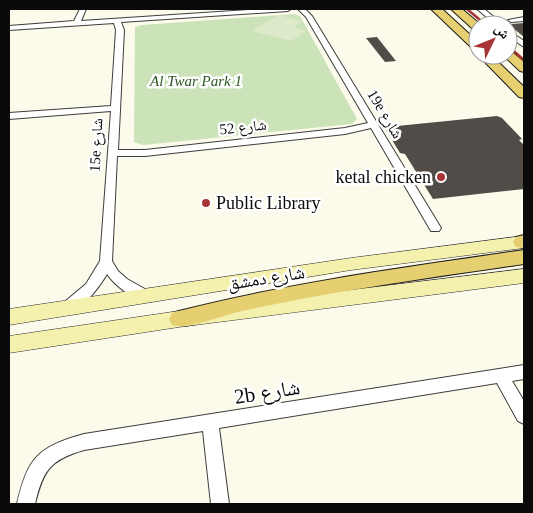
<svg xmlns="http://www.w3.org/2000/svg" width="533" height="513" font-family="'Times New Roman','Noto Naskh Arabic',serif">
  <rect width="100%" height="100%" fill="#fcfaea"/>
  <polygon fill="#cce2b9" points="294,14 300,16 357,119 352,124 143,145 134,142 135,27 142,25"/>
  <polygon fill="#ddeac9" points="279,15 302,21 294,27 306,31 291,41 252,31"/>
  <g fill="#514c48">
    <polygon points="524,23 524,37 508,24 511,24"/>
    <polygon points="377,37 396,61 385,62 366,38"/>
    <polygon points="497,116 502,118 522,139 519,140 524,145 524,189 433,199 405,154 400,153 386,130 389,129 387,127"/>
  </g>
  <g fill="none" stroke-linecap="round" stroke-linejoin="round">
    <defs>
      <g id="street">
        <path d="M80,9H86L81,21L262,9H291L288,11L121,22L124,30L118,150H145L345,128L368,123L306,17L298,9H305L312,16L441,228L439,231H431L371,128L345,134L145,156H117L112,261L118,271L127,279L152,293L154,297L152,301C139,305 114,285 107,274C100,286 78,317 62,312L60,308L62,304L86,284L100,261L111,111L9,119V113L111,106L116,30L114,23L9,30V26L74,21Z"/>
        <polygon points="477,9 484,9 504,25 496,25"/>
        <polygon points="524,17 524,21 511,22 508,20"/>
        <polygon points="508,30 524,41 524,47 508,36"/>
        <path d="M524,365V379L512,381L524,401V424L518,421L497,383L219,428L229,504H211L203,431L84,450C50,460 43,470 35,504H17C28,457 38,447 84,434Z"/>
      </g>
      <g id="secondary">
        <polygon points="524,236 524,248 351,270 9,325 9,309 351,258"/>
        <polygon points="524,269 524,283 179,327 9,353 9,336 179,311"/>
      </g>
      <g id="primary">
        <polygon points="431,9 442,9 478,42 478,51 474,50"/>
        <polygon points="451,9 462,9 481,25 478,25 478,31 474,30"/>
        <polygon points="508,51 512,52 524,62 524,72 520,71 504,56 503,55 508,55"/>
        <polygon points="478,55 491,55 524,87 524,98 519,97"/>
        <polygon points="524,235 524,248 516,247 513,242 516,237"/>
        <path d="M524,250V264C428,278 332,291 238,312C221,316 187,330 172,325L169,319L172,313L179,311C293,282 408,267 524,250Z"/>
      </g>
    </defs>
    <use href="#street" stroke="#3d3d3d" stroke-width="2"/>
    <use href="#secondary" stroke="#2c2c2c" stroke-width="1"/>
    <use href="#primary" stroke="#1b1b1b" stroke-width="2"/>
    <use href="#street" fill="#fff" fill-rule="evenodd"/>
    <use href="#secondary" fill="#f4f0ad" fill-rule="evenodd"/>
    <use href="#primary" fill="#e6cf70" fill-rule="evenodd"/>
    <g stroke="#a73535" stroke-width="2.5">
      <polyline points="467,9 486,25"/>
      <polyline points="508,46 524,60"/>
    </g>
  </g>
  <g fill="#a73535" stroke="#fff" stroke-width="2">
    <circle cx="441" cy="177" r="5"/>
    <circle cx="206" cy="203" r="5"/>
  </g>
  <g text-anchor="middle" stroke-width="5" stroke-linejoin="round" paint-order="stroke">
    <g font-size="15" font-style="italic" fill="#2c5824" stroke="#fff">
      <text x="196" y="86">Al Twar Park 1</text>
    </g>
    <g font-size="15" fill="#0a0a0a" stroke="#fff">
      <text transform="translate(385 114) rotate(59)" y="5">19e شارع</text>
      <text transform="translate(243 127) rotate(-6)" y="5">شارع 52</text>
      <text transform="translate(96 145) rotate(-87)" y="5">15e شارع</text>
    </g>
    <g font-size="18" fill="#0a0a0a" stroke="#fff" text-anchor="end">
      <text x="431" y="183">ketal chicken</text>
      <text x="216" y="209" text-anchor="start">Public Library</text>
    </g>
    <g font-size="18" fill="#0a0a0a" stroke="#fff">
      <text transform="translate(266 278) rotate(-9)" y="6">شارع دمشق</text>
    </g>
    <g font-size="21" fill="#0a0a0a" stroke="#fff">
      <text transform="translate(267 392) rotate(-9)" y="7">2b شارع</text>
    </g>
  </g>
  <rect width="533" height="513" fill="none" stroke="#0a0a0a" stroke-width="20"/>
  <g transform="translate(493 40) rotate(47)"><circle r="24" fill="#ffffff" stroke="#9d9d9d"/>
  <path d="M0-4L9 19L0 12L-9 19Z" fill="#a73535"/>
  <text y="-8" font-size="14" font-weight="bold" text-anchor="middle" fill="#0a0a0a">ش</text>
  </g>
</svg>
